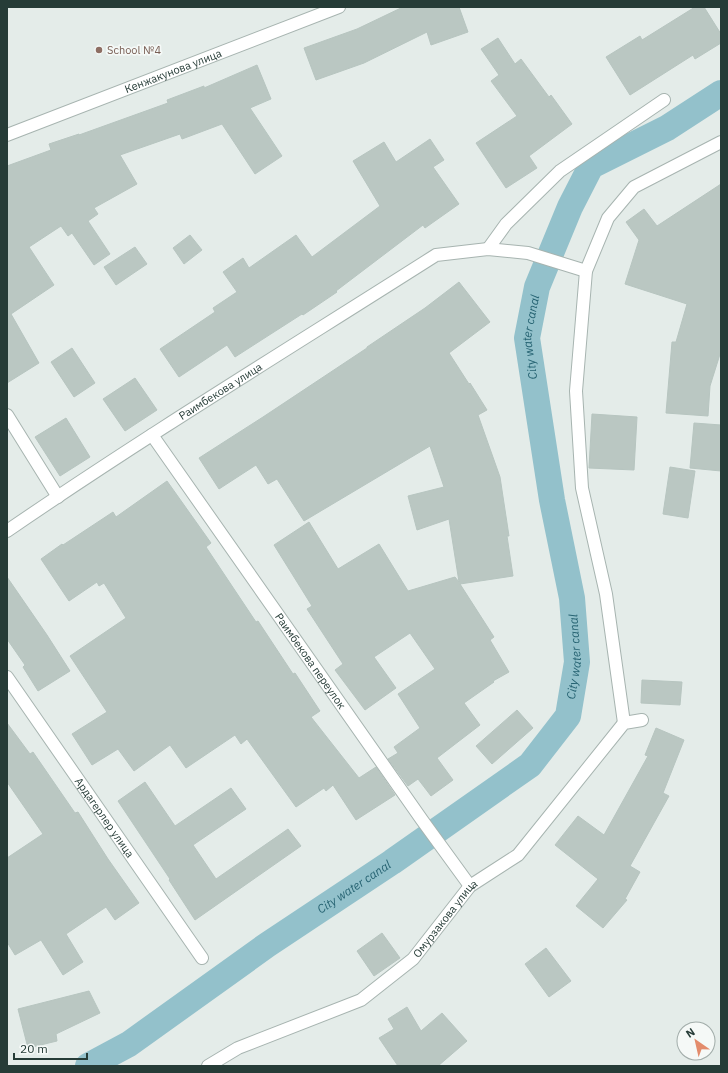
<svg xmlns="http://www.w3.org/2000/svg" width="728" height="1073" font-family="'IBM Plex Sans',sans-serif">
  <rect width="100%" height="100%" fill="#e4ece9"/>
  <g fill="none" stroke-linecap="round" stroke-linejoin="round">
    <path stroke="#93c1cb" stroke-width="26" id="s1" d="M88,1066L129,1044L267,945L392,862L530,765L568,716L577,662L572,598L552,500L527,338L537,287L570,207L591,166L667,128L721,93"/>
  </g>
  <g fill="#bac7c2" stroke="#b7c5c0">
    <polygon points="403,7 459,7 468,32 431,45 427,32 364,63 316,80 304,48 357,29"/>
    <polygon points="695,7 704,7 721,34 721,43 695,59 693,55 630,95 606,57 640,36 642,40"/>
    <polygon points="498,38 515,64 521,59 549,97 551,95 572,124 529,156 537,168 506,188 476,143 517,116 491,81 499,75 481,49"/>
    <polygon points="257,65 271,99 250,108 282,156 255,174 222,124 182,139 180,134 120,155 137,184 94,208 98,214 88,221 110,254 94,265 72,233 68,236 61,226 29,247 54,285 11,314 39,363 7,383 7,166 51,150 49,144 79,134 79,135 168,103 167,100 204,86 204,88"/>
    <polygon points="430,139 444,160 433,167 459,204 425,228 423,225 336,291 337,292 303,315 302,314 235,357 227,345 179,377 160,349 215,312 213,308 237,292 223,272 243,258 249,268 296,235 312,257 380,206 353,161 384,142 396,162"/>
    <polygon points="721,184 721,351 710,386 708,416 666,413 672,342 676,342 687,304 625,284 639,240 626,222 644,209 657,226"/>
    <polygon points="190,235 202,250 184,264 173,248"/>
    <polygon points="135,247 147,264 116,285 104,267"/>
    <polygon points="459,282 490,322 449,353 469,384 470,383 487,410 478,415 500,477 509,536 507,536 513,576 460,584 494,637 490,640 509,672 493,681 494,682 464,703 480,725 437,758 453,780 431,796 418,779 408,786 388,759 398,753 394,747 420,728 398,694 435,669 410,633 374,657 396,688 365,710 335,670 343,664 307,609 312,606 274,545 309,522 338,569 379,544 408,591 455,577 459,582 449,519 417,530 408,496 444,487 430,446 304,521 277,479 268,484 256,465 219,489 199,458 263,417 367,348 367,347 425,308"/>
    <polygon points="72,348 95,383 74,397 51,362"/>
    <polygon points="135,378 157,410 125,431 103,399"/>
    <polygon points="592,414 637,417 634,470 589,468"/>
    <polygon points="66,418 90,457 60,476 35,437"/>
    <polygon points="694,423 721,425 721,471 690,468"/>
    <polygon points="670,467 695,471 688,518 663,514"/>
    <polygon points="167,481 211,543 206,547 256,622 258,621 293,674 295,673 320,711 311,717 359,778 376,767 395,795 356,820 333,785 326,791 324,788 296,807 247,739 241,744 235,735 186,768 170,745 134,771 118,749 92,765 72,734 107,712 70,656 126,618 104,583 99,586 97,582 69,601 41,559 62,544 63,545 113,512 116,517"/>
    <polygon points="7,577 47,635 70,671 38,691 23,667 25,665 7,639"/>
    <polygon points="642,680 682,682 680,705 641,703"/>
    <polygon points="517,710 533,728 492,764 476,746"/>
    <polygon points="7,723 30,754 33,752 75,813 78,812 108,859 139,903 115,920 106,907 66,934 83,962 63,975 41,940 15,955 7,942 7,858 43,834 7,782"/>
    <polygon points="656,728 684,740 663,793 669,796 630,866 640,872 625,899 627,900 603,928 576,906 598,879 555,845 578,816 604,835 648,756 645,755"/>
    <polygon points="145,782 175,826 231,788 246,809 193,845 216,879 288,829 301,846 195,920 169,880 170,879 118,801"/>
    <polygon points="382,933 400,958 374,976 357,951"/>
    <polygon points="546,948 571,981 549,997 525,964"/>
    <polygon points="89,991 100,1013 56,1034 57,1041 28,1048 18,1009"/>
    <polygon points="407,1007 421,1031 442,1013 467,1041 438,1066 398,1066 379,1038 394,1029 388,1019"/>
  </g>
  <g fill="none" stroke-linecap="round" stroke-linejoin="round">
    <defs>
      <g id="street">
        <path id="s2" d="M7,135L339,7"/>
        <polyline points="488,249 506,224 560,171 664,100"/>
        <polyline points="7,415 58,497"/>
        <path id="s3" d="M152,435L422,820L470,886"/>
        <path id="s4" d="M7,531C147,435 293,346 436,255L488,249L528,253L586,271"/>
        <path id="s5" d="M7,677L202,958"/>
        <polyline points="624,723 606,594 582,488 576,391 586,271 608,218 634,187 721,142"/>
        <path id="s6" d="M208,1066L238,1048L361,1000L413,959L470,886L518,855L624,723L642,720"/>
      </g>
    </defs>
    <use href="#street" stroke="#a7b4b0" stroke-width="14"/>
    <use href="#street" stroke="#fff" stroke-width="12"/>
  </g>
  <circle fill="#8d6e63" stroke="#f5f9f7" stroke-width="1.5" cx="99" cy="50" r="4"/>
  <g text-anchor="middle" stroke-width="3.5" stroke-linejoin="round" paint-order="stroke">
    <g font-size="11" fill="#785e54" stroke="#f5f9f7" text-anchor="start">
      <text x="107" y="54">School №4</text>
    </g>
    <g font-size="11" fill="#263c37" stroke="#f5f9f7">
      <text dy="4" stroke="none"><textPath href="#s2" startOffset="178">Кенжакунова улица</textPath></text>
      <text dy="4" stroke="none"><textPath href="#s4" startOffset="255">Раимбекова улица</textPath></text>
      <text dy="4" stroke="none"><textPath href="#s3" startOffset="276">Раимбекова переулок</textPath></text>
      <text dy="4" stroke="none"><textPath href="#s5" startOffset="171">Ардагерлер улица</textPath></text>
      <text dy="4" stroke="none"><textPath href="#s6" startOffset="285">Омурзакова улица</textPath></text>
    </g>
    <g font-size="12" font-style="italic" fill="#266372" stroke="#f5f9f7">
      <text dy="4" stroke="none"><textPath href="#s1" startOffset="981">City water canal</textPath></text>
      <text dy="4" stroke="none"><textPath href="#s1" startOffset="657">City water canal</textPath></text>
      <text dy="4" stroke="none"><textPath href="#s1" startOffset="321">City water canal</textPath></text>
    </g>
  </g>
  <rect width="728" height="1073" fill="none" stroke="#263c37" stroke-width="16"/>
  <g transform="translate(696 1041) rotate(326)"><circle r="19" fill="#f5f9f7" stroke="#a2adaa"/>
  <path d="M0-3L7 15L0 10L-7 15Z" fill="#e38c6c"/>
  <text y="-6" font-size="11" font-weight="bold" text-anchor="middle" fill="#263c37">N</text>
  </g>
  <path d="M14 1053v6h73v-6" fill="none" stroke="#263c37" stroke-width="2"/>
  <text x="20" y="1053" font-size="12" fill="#263c37" stroke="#f5f9f7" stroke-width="3" paint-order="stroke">20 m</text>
</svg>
